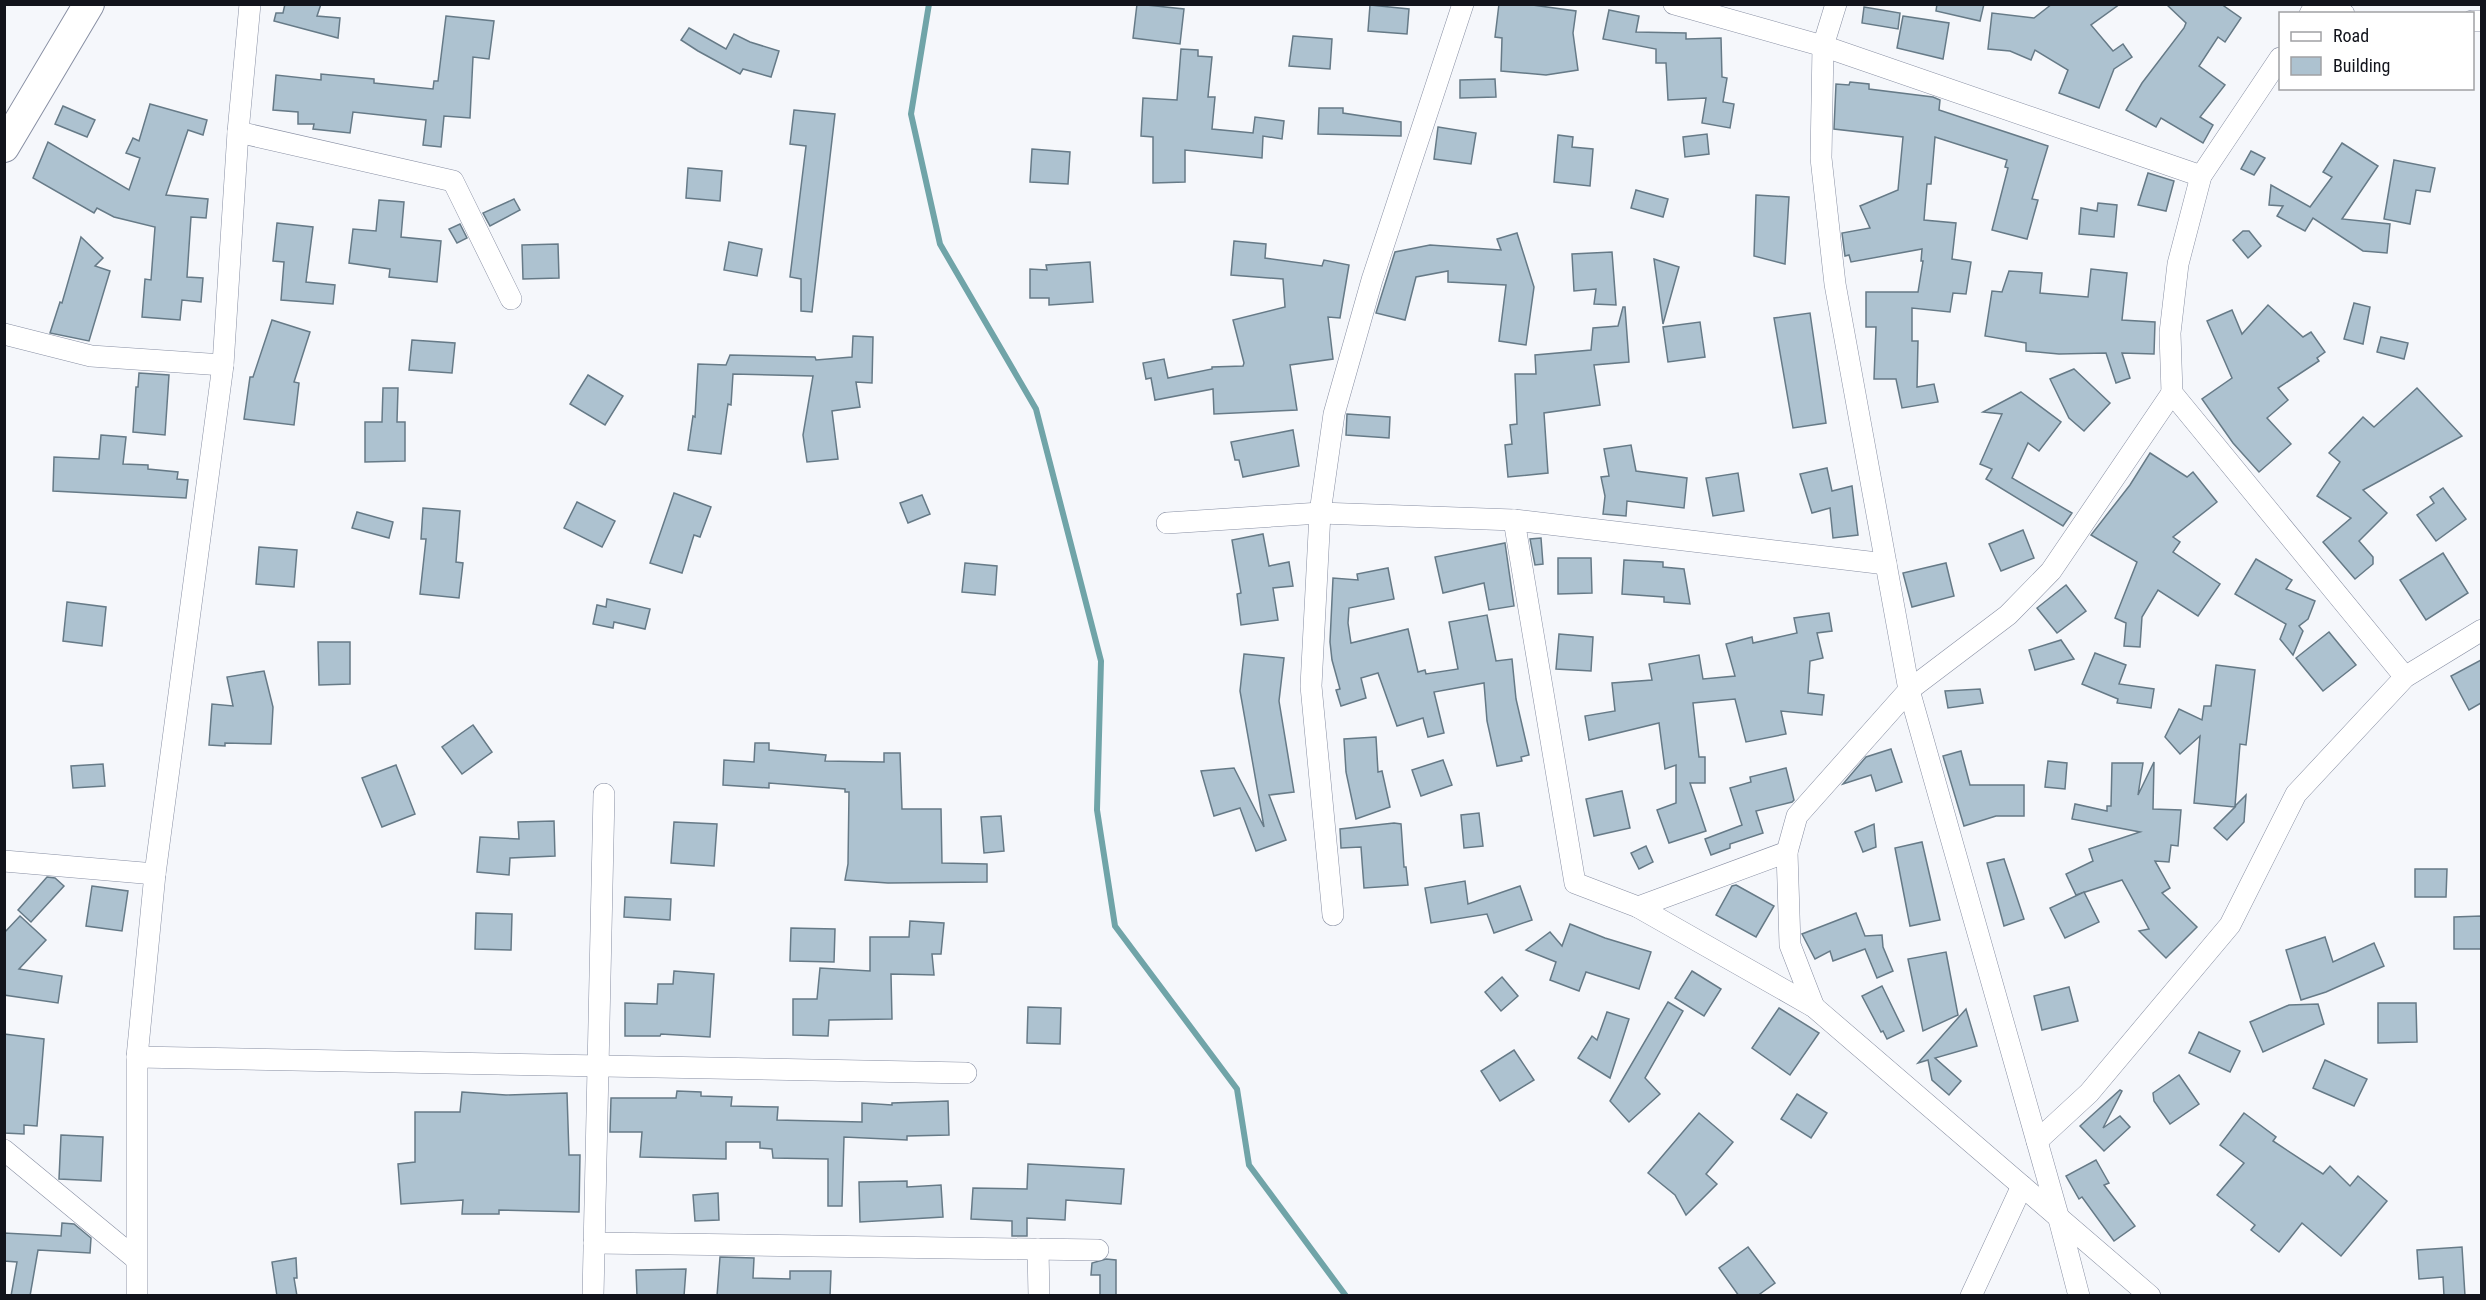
<svg xmlns="http://www.w3.org/2000/svg" width="2486" height="1300" font-family="'Roboto Condensed',sans-serif">
  <rect width="100%" height="100%" fill="#f5f7fb"/>
  <g fill="none" stroke-linecap="round" stroke-linejoin="round">
    <polyline stroke="#70a4a8" stroke-width="6" points="929,4 911,114 940,244 1036,409 1101,661 1097,810 1115,926 1237,1089 1249,1165 1346,1296"/>
  </g>
  <g fill="#adc2d0" stroke="#667a87" stroke-width="1.5">
    <polygon points="285,4 321,4 317,16 340,18 338,38 274,21 276,13 283,13"/>
    <polygon points="1137,4 1184,9 1180,44 1133,38"/>
    <polygon points="1499,4 1525,4 1576,11 1573,33 1578,70 1546,75 1501,71 1502,38 1495,37"/>
    <polygon points="1937,4 1984,4 1980,21 1936,11"/>
    <polygon points="2052,4 2120,4 2091,25 2113,51 2123,44 2132,57 2114,69 2099,108 2059,93 2068,70 2035,50 2031,60 2010,51 1988,49 1992,13 2034,18"/>
    <polygon points="2166,4 2221,4 2241,18 2225,42 2218,37 2199,66 2225,85 2200,117 2213,125 2203,143 2161,118 2156,127 2126,110 2142,83 2184,28 2186,23"/>
    <polygon points="1370,5 1409,9 1407,34 1368,31"/>
    <polygon points="1864,7 1900,13 1898,29 1862,23"/>
    <polygon points="1609,10 1639,16 1636,32 1686,33 1686,39 1721,38 1722,77 1727,78 1723,102 1734,104 1730,128 1702,123 1706,98 1668,100 1666,63 1656,63 1656,49 1603,39"/>
    <polygon points="446,16 494,21 489,59 473,57 470,118 444,116 441,147 423,145 426,120 353,112 350,133 313,129 314,124 298,124 298,112 273,110 276,75 321,80 321,74 374,79 374,83 433,89 434,81 438,81"/>
    <polygon points="1903,16 1949,23 1943,59 1897,48"/>
    <polygon points="689,28 726,49 734,34 750,42 779,51 771,77 743,69 740,74 698,51 681,40"/>
    <polygon points="1293,36 1332,39 1330,69 1289,66"/>
    <polygon points="1181,49 1198,50 1198,56 1212,57 1208,97 1215,97 1212,129 1253,133 1255,117 1284,121 1282,139 1263,136 1262,158 1185,150 1185,182 1153,183 1153,137 1141,136 1143,98 1177,100"/>
    <polygon points="1495,79 1496,97 1460,98 1460,80"/>
    <polygon points="1850,82 1869,84 1869,89 1933,97 1940,100 1939,110 2048,146 2032,199 2038,200 2027,239 1992,230 2008,168 2005,167 2007,160 1935,137 1931,184 1927,184 1924,220 1956,223 1952,259 1971,262 1966,294 1953,293 1950,312 1912,308 1912,341 1918,341 1917,387 1934,384 1938,402 1902,408 1896,379 1874,379 1876,327 1866,327 1866,292 1918,292 1923,261 1921,261 1922,249 1851,262 1849,255 1845,256 1842,233 1870,228 1860,206 1898,190 1903,137 1834,129 1836,84 1849,85"/>
    <polygon points="150,104 207,120 203,135 188,130 166,195 208,199 206,218 191,217 187,277 203,278 201,302 182,300 180,320 142,317 145,279 151,280 155,227 114,217 97,208 94,213 33,178 48,142 129,190 140,158 126,153 133,138 139,141"/>
    <polygon points="63,106 95,120 87,137 55,124"/>
    <polygon points="1319,108 1343,108 1343,113 1401,122 1401,136 1318,134"/>
    <polygon points="794,110 835,114 812,312 801,311 801,279 790,277 806,146 790,144"/>
    <polygon points="1438,127 1476,133 1471,164 1434,159"/>
    <polygon points="1707,134 1709,154 1685,157 1683,137"/>
    <polygon points="1558,135 1573,137 1572,147 1593,149 1590,186 1554,182"/>
    <polygon points="2342,143 2378,166 2342,219 2390,224 2387,253 2363,251 2313,218 2305,231 2277,216 2283,206 2269,205 2271,185 2310,207 2332,177 2323,172"/>
    <polygon points="1032,149 1070,152 1068,184 1030,182"/>
    <polygon points="2251,151 2265,158 2254,175 2241,169"/>
    <polygon points="2394,160 2435,168 2430,192 2416,190 2410,224 2384,219"/>
    <polygon points="688,168 722,171 720,201 686,198"/>
    <polygon points="2148,173 2174,181 2166,211 2138,205"/>
    <polygon points="1636,190 1668,199 1663,217 1631,208"/>
    <polygon points="1756,195 1789,197 1785,264 1754,256"/>
    <polygon points="514,199 520,210 490,226 483,213"/>
    <polygon points="379,200 404,202 401,237 441,241 437,282 389,277 390,269 349,263 353,229 376,231"/>
    <polygon points="2098,203 2117,205 2114,237 2079,234 2081,208 2097,211"/>
    <polygon points="277,223 313,227 306,282 335,285 333,304 281,300 284,262 273,261"/>
    <polygon points="460,224 467,238 457,243 449,229"/>
    <polygon points="2243,231 2249,231 2261,246 2248,258 2233,240"/>
    <polygon points="1517,233 1534,287 1526,345 1499,341 1506,285 1448,282 1448,271 1416,277 1405,320 1376,313 1395,252 1430,245 1501,250 1497,239"/>
    <polygon points="81,237 103,258 95,266 110,271 89,341 50,333 60,302 62,303"/>
    <polygon points="1234,241 1266,244 1265,258 1322,266 1324,260 1349,265 1340,318 1328,317 1333,359 1290,365 1297,410 1214,414 1213,389 1155,400 1151,378 1146,379 1143,363 1164,359 1168,378 1212,369 1212,367 1243,366 1244,363 1233,320 1285,307 1283,279 1231,275"/>
    <polygon points="729,242 762,249 757,276 724,270"/>
    <polygon points="558,244 559,278 523,279 522,245"/>
    <polygon points="1612,252 1616,305 1594,304 1596,289 1574,291 1572,254"/>
    <polygon points="1654,259 1679,267 1663,324"/>
    <polygon points="1090,262 1093,302 1049,305 1049,298 1030,298 1030,269 1047,270 1046,265"/>
    <polygon points="2091,269 2127,273 2122,320 2155,322 2154,354 2122,353 2130,378 2116,383 2106,353 2059,354 2026,351 2026,343 1985,336 1992,291 2002,292 2009,271 2042,273 2040,293 2088,297"/>
    <polygon points="2354,303 2370,307 2363,344 2344,339"/>
    <polygon points="2268,305 2303,337 2311,332 2325,352 2317,358 2319,361 2278,388 2288,400 2267,418 2291,444 2259,472 2233,443 2202,399 2232,378 2207,321 2232,310 2242,334"/>
    <polygon points="1623,307 1625,307 1629,362 1594,365 1600,405 1544,413 1548,473 1508,477 1505,445 1512,444 1510,425 1517,424 1515,374 1536,374 1535,355 1591,350 1593,328 1618,326"/>
    <polygon points="1810,313 1826,423 1793,428 1774,318"/>
    <polygon points="272,320 310,332 294,382 299,383 294,425 244,419 250,377 253,377"/>
    <polygon points="1700,322 1705,357 1668,362 1663,327"/>
    <polygon points="853,336 873,337 872,383 856,382 860,407 832,411 838,459 807,462 803,435 813,376 733,374 731,405 728,404 721,454 688,450 693,416 695,417 698,364 726,365 730,355 815,357 816,360 852,357"/>
    <polygon points="2381,337 2408,343 2404,359 2377,352"/>
    <polygon points="412,340 455,343 452,373 409,370"/>
    <polygon points="2074,369 2110,403 2084,431 2069,418 2050,379"/>
    <polygon points="139,373 169,375 165,435 133,432 136,387 138,387"/>
    <polygon points="588,375 623,396 605,425 570,404"/>
    <polygon points="383,388 398,388 397,422 405,422 405,461 365,462 365,422 382,422"/>
    <polygon points="2417,388 2462,436 2363,490 2387,513 2359,541 2373,557 2373,564 2355,579 2323,542 2351,518 2317,496 2340,462 2329,453 2363,417 2374,427"/>
    <polygon points="2021,392 2061,422 2039,451 2028,443 2012,478 2072,513 2063,526 1986,479 1992,469 1980,464 2002,414 1983,412"/>
    <polygon points="1347,414 1390,417 1389,438 1346,435"/>
    <polygon points="1293,430 1299,466 1243,477 1239,460 1235,460 1231,442"/>
    <polygon points="101,435 126,437 123,464 148,465 148,469 178,472 177,479 188,480 186,498 53,491 54,457 99,459"/>
    <polygon points="1631,445 1636,471 1687,478 1684,508 1627,501 1626,516 1603,514 1605,496 1601,477 1609,476 1604,449"/>
    <polygon points="2150,453 2187,477 2193,472 2217,502 2173,537 2180,542 2173,552 2220,584 2198,616 2158,590 2142,617 2140,647 2124,646 2126,623 2115,618 2137,562 2091,535 2130,485"/>
    <polygon points="1827,468 1832,491 1852,486 1858,535 1833,538 1830,508 1812,513 1800,474"/>
    <polygon points="1738,473 1744,511 1713,516 1706,478"/>
    <polygon points="2443,488 2466,519 2436,541 2417,515 2434,503 2430,497"/>
    <polygon points="674,493 711,507 700,537 694,535 682,573 650,563"/>
    <polygon points="922,495 930,514 908,523 900,503"/>
    <polygon points="577,502 615,521 602,547 564,528"/>
    <polygon points="423,508 460,511 456,562 463,563 459,598 420,594 426,539 421,539"/>
    <polygon points="357,512 393,522 389,538 352,528"/>
    <polygon points="2023,530 2034,558 2001,571 1989,544"/>
    <polygon points="1263,534 1269,566 1289,562 1293,586 1273,588 1278,620 1241,625 1237,594 1241,593 1232,540"/>
    <polygon points="1541,538 1543,564 1535,565 1530,539"/>
    <polygon points="1505,543 1514,606 1489,610 1484,583 1443,593 1435,557"/>
    <polygon points="259,547 297,550 294,587 256,584"/>
    <polygon points="2443,553 2468,593 2426,620 2400,580"/>
    <polygon points="1558,558 1591,558 1592,593 1558,594"/>
    <polygon points="2256,559 2292,580 2286,589 2315,601 2308,619 2299,626 2303,631 2293,655 2280,639 2286,624 2235,594"/>
    <polygon points="1624,560 1663,562 1663,567 1684,569 1690,604 1664,602 1664,597 1622,594"/>
    <polygon points="965,563 997,566 995,595 962,592"/>
    <polygon points="1946,563 1954,596 1912,607 1903,573"/>
    <polygon points="1388,568 1394,599 1349,608 1348,623 1351,643 1408,629 1418,672 1425,670 1426,674 1458,669 1449,622 1487,615 1496,661 1512,659 1516,699 1529,755 1521,757 1522,761 1497,766 1487,721 1484,683 1434,692 1444,733 1428,737 1423,718 1397,726 1378,673 1361,678 1366,698 1341,706 1336,690 1340,689 1332,660 1330,642 1333,578 1358,580 1357,574"/>
    <polygon points="2066,585 2086,611 2057,633 2037,608"/>
    <polygon points="607,599 650,609 645,629 614,622 613,628 593,624 597,605 606,607"/>
    <polygon points="67,602 106,607 102,646 63,641"/>
    <polygon points="1829,613 1832,631 1817,633 1823,658 1810,661 1808,693 1824,695 1822,715 1781,711 1786,734 1746,742 1735,699 1693,703 1699,757 1705,757 1705,783 1690,783 1706,831 1669,843 1657,810 1676,803 1676,765 1665,769 1659,723 1589,740 1585,716 1615,711 1612,683 1652,680 1649,664 1699,655 1703,679 1735,676 1726,644 1752,637 1753,643 1797,633 1794,618"/>
    <polygon points="2329,632 2356,665 2323,691 2296,658"/>
    <polygon points="1559,634 1593,637 1591,671 1556,669"/>
    <polygon points="2061,640 2074,659 2035,670 2029,650"/>
    <polygon points="318,642 350,642 350,684 319,685"/>
    <polygon points="2095,653 2126,665 2119,684 2154,689 2151,708 2117,703 2118,699 2082,684"/>
    <polygon points="1244,654 1284,658 1279,701 1294,792 1269,795 1286,840 1256,851 1240,808 1214,816 1201,771 1234,768 1264,827 1240,691"/>
    <polygon points="2481,660 2481,703 2469,710 2451,676"/>
    <polygon points="2216,665 2255,670 2246,745 2240,744 2235,806 2246,795 2244,822 2227,840 2214,828 2235,807 2194,803 2200,736 2180,754 2165,737 2179,709 2202,720 2204,706 2211,706"/>
    <polygon points="264,671 273,707 271,744 225,743 225,746 209,745 212,704 233,706 227,677"/>
    <polygon points="1980,689 1983,703 1948,708 1945,691"/>
    <polygon points="473,725 492,752 462,774 442,747"/>
    <polygon points="1376,737 1378,772 1382,771 1390,807 1356,819 1346,772 1344,739"/>
    <polygon points="755,743 769,743 769,750 826,755 825,761 884,762 884,753 900,753 902,809 941,809 942,863 987,864 987,882 888,883 845,880 848,864 849,792 845,792 845,789 769,783 769,788 723,785 724,760 754,762"/>
    <polygon points="1891,749 1902,782 1876,791 1871,775 1843,784 1866,757"/>
    <polygon points="1961,751 1970,785 2024,785 2024,816 1996,816 1964,826 1943,756"/>
    <polygon points="1443,760 1452,785 1421,796 1412,770"/>
    <polygon points="2048,761 2067,763 2065,789 2045,787"/>
    <polygon points="2154,762 2153,809 2181,810 2178,846 2171,845 2169,862 2155,861 2170,888 2162,893 2197,927 2166,958 2139,931 2149,929 2122,880 2076,895 2066,874 2093,861 2089,849 2140,832 2072,819 2075,804 2107,811 2107,806 2111,806 2112,763 2143,763 2138,795"/>
    <polygon points="103,764 105,786 73,788 71,766"/>
    <polygon points="396,765 415,814 382,827 362,778"/>
    <polygon points="1786,768 1794,800 1792,802 1756,811 1763,833 1730,844 1730,848 1711,855 1705,839 1742,825 1730,788 1751,782 1750,777"/>
    <polygon points="1622,791 1630,828 1594,836 1586,799"/>
    <polygon points="1479,813 1483,846 1464,848 1461,815"/>
    <polygon points="1001,816 1004,851 984,853 981,817"/>
    <polygon points="554,821 555,856 510,858 509,875 477,872 480,837 519,839 518,822"/>
    <polygon points="674,822 717,824 714,866 671,863"/>
    <polygon points="1394,823 1401,824 1404,867 1406,867 1408,885 1364,888 1361,847 1341,848 1340,829"/>
    <polygon points="1874,824 1876,847 1863,852 1855,832"/>
    <polygon points="1922,842 1940,920 1910,926 1895,848"/>
    <polygon points="1646,846 1653,862 1639,869 1631,853"/>
    <polygon points="2004,859 2024,919 2004,926 1987,863"/>
    <polygon points="2415,869 2447,869 2446,897 2415,897"/>
    <polygon points="47,877 55,878 64,886 31,922 18,910"/>
    <polygon points="1465,881 1468,904 1520,886 1532,920 1494,933 1487,914 1431,923 1425,888"/>
    <polygon points="1736,885 1774,906 1756,937 1716,915 1732,886"/>
    <polygon points="92,886 128,891 122,931 86,926"/>
    <polygon points="2084,892 2099,922 2065,938 2050,908"/>
    <polygon points="625,897 671,899 670,920 624,917"/>
    <polygon points="476,913 512,914 511,950 475,949"/>
    <polygon points="1856,913 1865,936 1882,935 1883,947 1893,971 1877,978 1865,949 1833,961 1830,951 1815,959 1802,934"/>
    <polygon points="20,916 46,940 19,969 62,976 58,1003 4,995 4,933"/>
    <polygon points="2481,916 2481,949 2454,949 2454,917"/>
    <polygon points="910,921 944,923 941,954 932,954 934,975 891,974 892,1019 829,1020 828,1036 793,1035 793,999 817,999 820,968 870,971 870,937 909,937"/>
    <polygon points="1570,924 1605,938 1651,952 1639,989 1586,972 1579,991 1550,980 1556,962 1526,950 1550,932 1562,946"/>
    <polygon points="791,928 835,929 834,962 790,961"/>
    <polygon points="2325,937 2333,962 2374,943 2384,966 2326,992 2301,1000 2286,950"/>
    <polygon points="1946,952 1958,1015 1923,1031 1908,959"/>
    <polygon points="674,971 714,974 710,1037 661,1034 660,1036 625,1036 625,1003 657,1004 658,984 673,984"/>
    <polygon points="1692,971 1721,989 1704,1016 1675,998"/>
    <polygon points="1502,977 1518,996 1501,1011 1485,992"/>
    <polygon points="1882,986 1904,1031 1887,1039 1883,1031 1881,1032 1862,996"/>
    <polygon points="2069,987 2078,1021 2042,1030 2034,996"/>
    <polygon points="1668,1002 1683,1011 1645,1078 1660,1094 1629,1122 1610,1101"/>
    <polygon points="2378,1003 2416,1003 2417,1042 2378,1043"/>
    <polygon points="2318,1004 2324,1024 2263,1052 2250,1022 2289,1005"/>
    <polygon points="1028,1007 1061,1008 1060,1044 1027,1043"/>
    <polygon points="1779,1008 1819,1033 1790,1075 1752,1048"/>
    <polygon points="1966,1009 1977,1046 1935,1058 1961,1081 1949,1095 1932,1080 1928,1060 1918,1063"/>
    <polygon points="1607,1012 1629,1019 1610,1078 1578,1058 1592,1036 1597,1040"/>
    <polygon points="2199,1032 2240,1051 2230,1072 2189,1053"/>
    <polygon points="4,1034 44,1039 37,1126 24,1125 24,1134 4,1133"/>
    <polygon points="1514,1050 1534,1080 1500,1101 1481,1071"/>
    <polygon points="2325,1060 2367,1079 2354,1106 2313,1088"/>
    <polygon points="2179,1075 2199,1104 2170,1124 2154,1101 2153,1093"/>
    <polygon points="2120,1090 2122,1091 2103,1128 2120,1116 2130,1127 2104,1151 2080,1126"/>
    <polygon points="677,1091 701,1092 701,1096 732,1097 731,1106 778,1107 777,1120 862,1122 862,1103 892,1105 892,1103 948,1101 949,1135 907,1136 907,1140 844,1137 842,1206 828,1206 828,1159 773,1158 772,1149 760,1148 760,1142 726,1142 726,1159 640,1157 642,1132 610,1132 611,1098 676,1098"/>
    <polygon points="462,1092 506,1095 567,1093 569,1155 580,1155 579,1212 499,1210 499,1214 462,1214 463,1200 401,1204 398,1164 415,1162 415,1112 460,1112"/>
    <polygon points="1797,1094 1827,1113 1811,1138 1781,1119"/>
    <polygon points="1699,1113 1733,1142 1706,1174 1717,1184 1686,1215 1675,1195 1648,1173"/>
    <polygon points="2244,1113 2276,1137 2273,1141 2323,1174 2330,1166 2350,1186 2358,1176 2387,1201 2341,1256 2302,1223 2279,1252 2251,1230 2255,1225 2217,1195 2244,1163 2220,1145"/>
    <polygon points="61,1135 103,1137 101,1181 59,1179"/>
    <polygon points="2096,1160 2109,1183 2104,1185 2135,1226 2114,1241 2082,1197 2079,1199 2066,1176"/>
    <polygon points="1028,1164 1124,1169 1121,1204 1066,1200 1065,1220 1027,1218 1027,1236 1012,1236 1012,1221 971,1219 973,1188 1027,1189"/>
    <polygon points="907,1181 907,1187 941,1185 943,1217 860,1222 859,1182"/>
    <polygon points="718,1193 719,1220 695,1221 693,1195"/>
    <polygon points="62,1223 74,1224 91,1238 90,1253 38,1250 30,1296 11,1296 17,1262 4,1261 4,1233 61,1236"/>
    <polygon points="1748,1247 1775,1283 1757,1296 1739,1296 1719,1268"/>
    <polygon points="2462,1247 2465,1296 2444,1296 2443,1277 2419,1279 2417,1250"/>
    <polygon points="720,1257 754,1258 753,1278 790,1279 790,1271 831,1271 830,1296 717,1296"/>
    <polygon points="296,1258 297,1278 294,1278 297,1296 277,1296 272,1262"/>
    <polygon points="1106,1259 1116,1260 1116,1296 1100,1296 1100,1275 1091,1275 1092,1263"/>
    <polygon points="686,1269 684,1296 637,1296 636,1270"/>
  </g>
  <g fill="none" stroke-linecap="round" stroke-linejoin="round">
    <defs>
      <g id="street">
        <polyline points="1674,4 1823,46 2201,176"/>
        <polyline points="1836,4 1823,46 1821,158 1835,284 1909,690 2059,1219 2079,1296"/>
        <polyline points="2328,4 2344,14"/>
        <polyline points="2310,14 2316,4"/>
        <polyline points="2472,21 2482,21"/>
        <polyline points="2280,58 2201,176 2178,264 2170,333 2172,393 2405,677"/>
        <polyline points="238,132 453,181 511,299"/>
        <polyline points="4,334 91,356 223,365"/>
        <polyline points="1514,520 1575,883 1638,907 1814,1007 2150,1296"/>
        <polyline points="1167,523 1320,513 1514,520 1886,564"/>
        <polyline points="4,861 155,874"/>
        <polyline points="1638,907 1787,852"/>
        <polyline points="1333,915 1311,686 1320,513 1334,414 1372,280 1463,4"/>
        <polyline points="1814,1007 1790,945 1787,852 1797,816 1909,690 2008,615 2051,571 2172,393"/>
        <polyline points="137,1057 966,1073"/>
        <polyline points="2037,1141 2089,1093 2230,925 2296,794 2405,677 2482,630"/>
        <polyline points="4,1150 136,1259"/>
        <polyline points="594,1243 1098,1250"/>
        <polyline points="1038,1249 1039,1296"/>
        <polyline points="137,1296 137,1057 155,874 223,365 238,132 250,4"/>
        <polyline points="593,1296 604,794"/>
        <polyline points="1971,1296 2022,1186"/>
      </g>
      <polyline id="secondary" points="4,147 89,4"/>
    </defs>
    <use href="#street" stroke="#888fa3" stroke-width="22"/>
    <use href="#secondary" stroke="#888fa3" stroke-width="32"/>
    <use href="#street" stroke="#fff" stroke-width="21"/>
    <use href="#secondary" stroke="#fff" stroke-width="30"/>
  </g>
  <rect width="2486" height="1300" fill="none" stroke="#12141c" stroke-width="12"/>
  <rect x="2279" y="12" width="195" height="78" fill="#ffffff" stroke="#a0a1a4" stroke-width="1.5"/>
  <rect x="2291" y="32" width="30" height="9" fill="#ffffff" stroke="#a0a1a4" stroke-width="1.5"/>
  <text x="2333" y="42" font-size="18" fill="#12141c">Road</text>
  <rect x="2291" y="57" width="30" height="18" fill="#adc2d0" stroke="#a0a1a4" stroke-width="1.5"/>
  <text x="2333" y="72" font-size="18" fill="#12141c">Building</text>
</svg>
